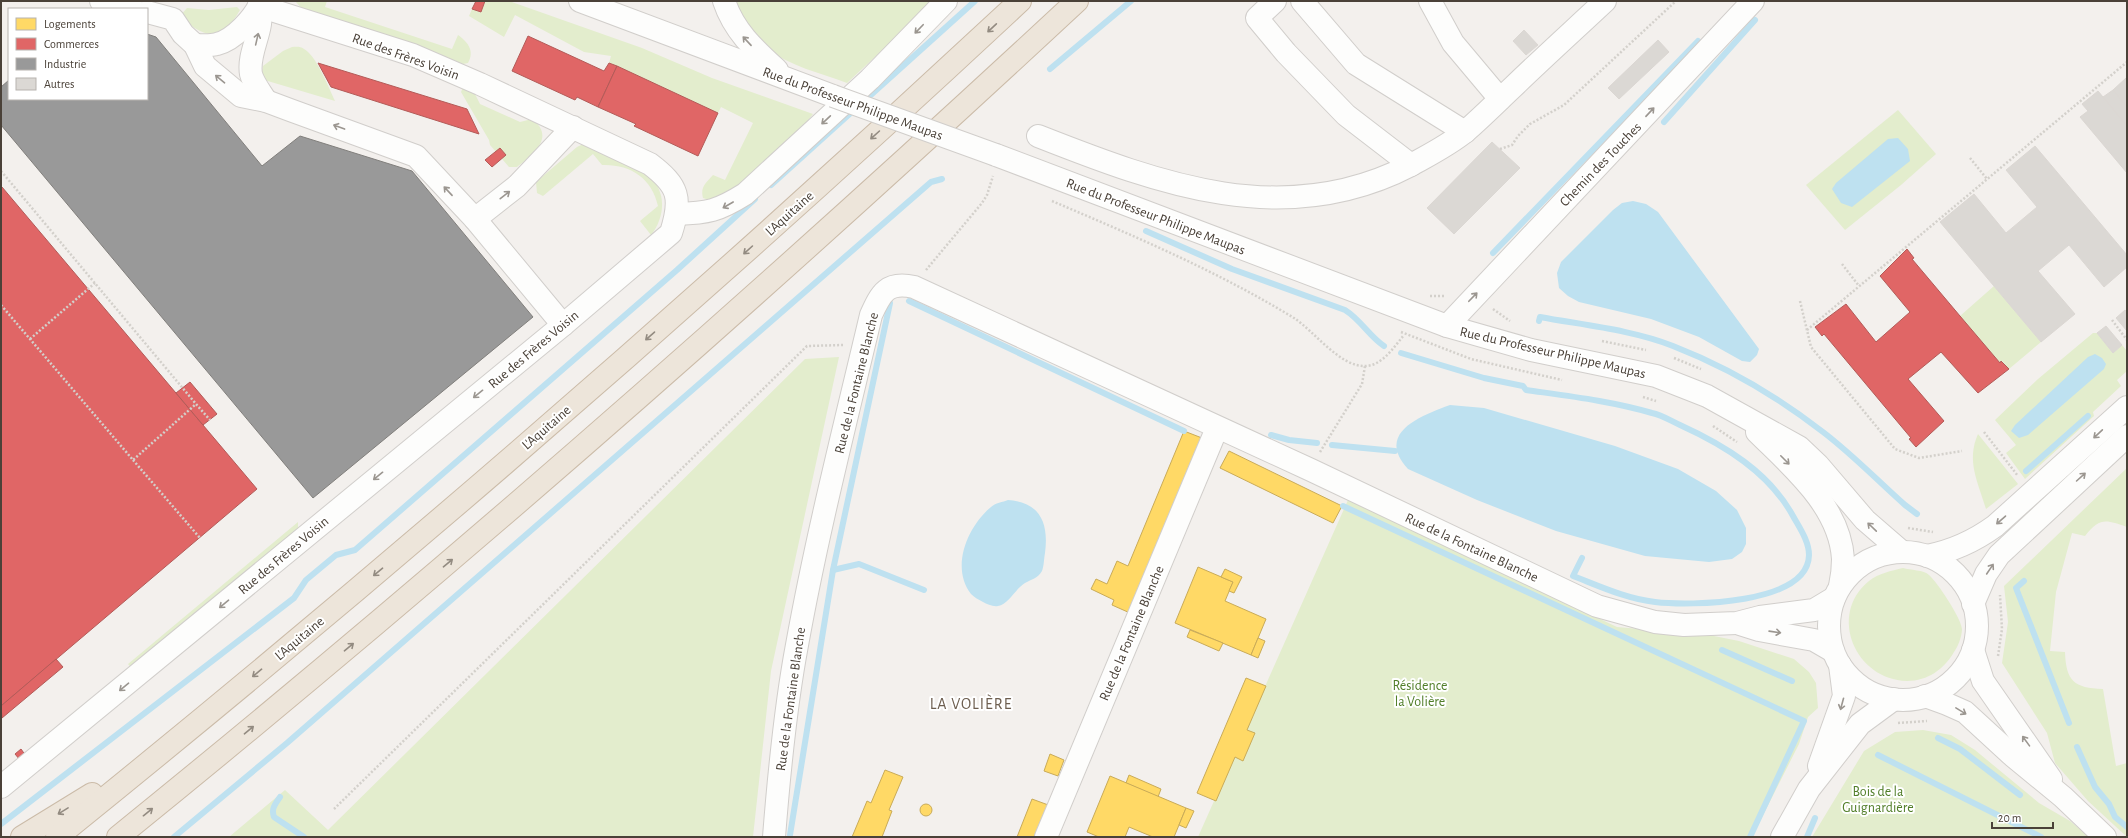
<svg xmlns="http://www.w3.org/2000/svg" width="2128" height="838" font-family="'Alegreya Sans',sans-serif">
  <rect width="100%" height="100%" fill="#f3f0ed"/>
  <g fill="#e3edcd">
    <path d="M295,1H327L325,7L452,49L458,35C468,42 475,51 468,63L463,64L305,12Z"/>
    <path d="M485,1H509L642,48L712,78L813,114L784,150L727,198L709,200L703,198C700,187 706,183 713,175L725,180L753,123L721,107L718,113L609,63L611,56L584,52L515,15L504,37L469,16L472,9L481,12Z"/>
    <path d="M734,1H935L847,83C820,73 790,66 767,49C752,38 742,17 734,1Z"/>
    <path d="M237,7L240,10C222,42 205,40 180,16L187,8L209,10Z"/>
    <path d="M292,47C296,47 300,46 304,49C316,55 329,88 335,101L261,79L263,66L283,51Z"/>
    <path d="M463,87L474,92L480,104L520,122L532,119C556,137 533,155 517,167H509L490,145L489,140L461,92Z"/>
    <polygon points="1898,110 1936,154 1901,185 1845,230 1806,185"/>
    <path d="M583,144C601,152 633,164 647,175C668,190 665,218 651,235L640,221L658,206C652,178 630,164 602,165L593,154L543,196L537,193L536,182L577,147Z"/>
    <polygon points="1994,286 2041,342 2009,369 2002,361 2000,363 1960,316"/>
    <polygon points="2093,333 2097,333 2113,353 2122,345 2127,351 2127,371 2117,380 2121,386 2093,412 2094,416 2025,479 2006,453 2016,445 1995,420 2038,379"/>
    <polygon points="839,357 771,671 753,837 229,837 285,790 328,830 805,359"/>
    <path d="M1978,434L2018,484L1986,509C1978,482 1966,461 1978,434Z"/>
    <path d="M2127,468V527C2106,520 2100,517 2085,536L2072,533L2056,592L2050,651L2065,652C2066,681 2074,688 2103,689L2116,766L2127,763V837L2088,801L2055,763L2047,733L2002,663L2008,622L2004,586Z"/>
    <polygon points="1348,500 1617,627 1709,635 1739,641 1794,659 1809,672 1816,683 1818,708 1808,717 1799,744 1752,837 1198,837"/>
    <polygon points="298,522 298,530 132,669 128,664"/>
    <path d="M1903,568C1910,570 1924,570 1929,575C1938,583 1961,618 1962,629C1962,636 1958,647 1954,652C1944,669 1928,681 1907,681C1856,680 1827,615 1869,581C1879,573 1891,571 1903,568Z"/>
    <polygon points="1923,730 1951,735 1975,750 2039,803 2070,821 2089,837 1812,837 1864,751 1895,732"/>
  </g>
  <g fill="#bee1f0">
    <polygon points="1898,138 1908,149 1910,161 1852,207 1841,203 1832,189 1836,183 1888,139"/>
    <polygon points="1633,201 1646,204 1658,212 1759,349 1757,355 1750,362 1742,361 1699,337 1651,319 1579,302 1568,296 1559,288 1557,273 1561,262 1613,210 1622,203"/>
    <polygon points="2095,354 2102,358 2106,364 2104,369 2028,435 2019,438 2011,431 2015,425 2088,357"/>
    <path d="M1450,405L1484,408L1615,446L1678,469L1716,491L1737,510L1746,528V544L1742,552L1732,559L1709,562L1645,556L1556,531L1477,500L1408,469C1375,433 1420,416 1450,405Z"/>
    <path d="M1008,500C1040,502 1049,523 1045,553C1044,558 1044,566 1042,571C1037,579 1032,579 1025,583C1015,589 1009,604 998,606C993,607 987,604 983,602C979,600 974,597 971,594C950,567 968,526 991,507C995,503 1003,502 1008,500Z"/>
  </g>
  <g fill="#ffd966" stroke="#c9ab58">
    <polygon points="1184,431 1202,438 1130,613 1112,605 1114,600 1091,589 1096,579 1107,584 1117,561 1128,566"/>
    <polygon points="1229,451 1342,506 1333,523 1220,468"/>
    <polygon points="1198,567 1233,582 1225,601 1266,619 1251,655 1175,623"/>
    <polygon points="1225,569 1242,577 1234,593 1229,591 1233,582 1221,577"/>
    <polygon points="1190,630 1223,643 1219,651 1187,637"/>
    <polygon points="1258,638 1265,641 1258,658 1251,655"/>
    <polygon points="1246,678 1266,686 1247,730 1255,733 1243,761 1235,757 1216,801 1197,793"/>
    <polygon points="1050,754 1064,760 1058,776 1044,771"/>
    <polygon points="885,770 903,777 889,810 892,811 882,837 852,837 867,801 871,803"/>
    <polygon points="1129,775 1161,789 1158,797 1126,783"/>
    <polygon points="1110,776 1186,808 1174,837 1153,837 1129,827 1125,837 1099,837 1087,832"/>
    <polygon points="1032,799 1051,806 1038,837 1017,837"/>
    <circle cx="926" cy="810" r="6"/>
    <polygon points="1186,808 1194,811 1186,828 1179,825"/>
  </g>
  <g fill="#e06666" stroke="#b35b58">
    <polygon points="476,1 485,1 481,12 472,9"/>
    <polygon points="528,36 604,71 609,63 617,66 598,107 577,97 575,100 512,71"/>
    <polygon points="318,63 467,109 479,134 331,87"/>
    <polygon points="617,66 718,113 698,156 634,126 636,124 598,107"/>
    <polygon points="500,148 506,155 492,167 485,160"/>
    <polygon points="2,187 257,489 1,706 1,188"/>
    <polygon points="1907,249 1914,258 1912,259 1960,316 2000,363 2001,361 2009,369 1978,393 1941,352 1908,379 1944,421 1916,447 1909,439 1911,438 1824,334 1822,336 1815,327 1846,304 1876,342 1910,312 1880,276"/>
    <polygon points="190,382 217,414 203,425 176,393"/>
    <polygon points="56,659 63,667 2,718 1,706"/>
    <polygon points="21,749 26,756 20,760 15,754"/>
  </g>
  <polygon fill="#999" stroke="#817f7c" points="147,34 156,37 262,166 300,136 412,171 533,317 313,498 1,125 1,87 9,80 9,99 147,99"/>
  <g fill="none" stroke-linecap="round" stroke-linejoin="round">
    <g stroke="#bee1f0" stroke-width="6">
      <polyline points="1050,69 1131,1"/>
      <polyline points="863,102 975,1"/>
      <polyline points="1664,122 1755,20"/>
      <polyline points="771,185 855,109"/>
      <path d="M1146,231L1232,269L1345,310C1361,320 1369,336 1384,346"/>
      <polyline points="1493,253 1698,41"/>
      <polyline points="909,301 1184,431"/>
      <polyline points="890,303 833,570 859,564 924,590"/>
      <path d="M1539,321L1540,317C1583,325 1633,330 1673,346C1727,367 1778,397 1823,432C1852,454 1878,481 1905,505L1917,514"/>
      <path d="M1401,353L1484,378L1523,386L1526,390C1568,396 1611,401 1652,413C1662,415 1671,421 1680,425C1724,445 1769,472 1793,516C1799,527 1809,541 1809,555C1808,605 1689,606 1655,602C1627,599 1599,586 1573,576L1582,558"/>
      <polyline points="1271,435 1289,440 1317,443"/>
      <polyline points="1332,445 1395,451"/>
      <polyline points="2026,471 2088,416"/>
      <polyline points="1343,506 1804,721 1750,837"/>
      <polyline points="2024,581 2016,588 2069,723"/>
      <polyline points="1722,650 1792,681"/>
      <polyline points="1938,738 1960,749 2020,795"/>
      <polyline points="2077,747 2095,787 2109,804 2115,817 2127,827"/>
      <polyline points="1878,755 2041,837"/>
      <path d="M280,797C275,804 271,809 274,817L304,837"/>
      <polyline points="1,824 294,598 306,580 336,555 355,550 677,270 755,199"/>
      <polyline points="790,835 833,570"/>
      <polyline points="174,837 287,743 931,182 942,179"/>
      <polyline points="1807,837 1815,818"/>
    </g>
  </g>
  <g fill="#dbd8d4" stroke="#dbd7d3">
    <polygon points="1524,30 1538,45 1526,55 1513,41"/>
    <polygon points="1658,40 1669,52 1619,99 1608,88"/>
    <polygon points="2126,78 2127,80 2127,107 2113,90"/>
    <polygon points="2113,90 2127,107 2127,126 2103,97"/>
    <polygon points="2098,91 2127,126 2127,173 2080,117 2088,111 2082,104"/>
    <polygon points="1492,142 1520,168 1454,234 1427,208"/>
    <polygon points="2035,146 2127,255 2127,267 2104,287 2069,245 2038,271 2075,314 2041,342 1940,222 1974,194 2006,233 2037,207 2006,170"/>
    <polygon points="2125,310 2127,312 2127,331 2116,318"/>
    <polygon points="2106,326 2122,345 2113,353 2097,333"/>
  </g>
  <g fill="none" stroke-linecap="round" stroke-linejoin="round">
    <defs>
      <g id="minor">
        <polyline points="101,1 133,9"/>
        <polyline points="580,1 833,96"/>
        <path d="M724,1C734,31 754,49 777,70"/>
        <polyline points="1275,1 1257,18 1286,53 1346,115 1411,165"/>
        <polyline points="1302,1 1356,64 1465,132"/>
        <polyline points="1430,1 1453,43 1500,99"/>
        <path d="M259,6C266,29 247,51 251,74C253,83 262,94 266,101"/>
        <polyline points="147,12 173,19 183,34 195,45 205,66 241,96 266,101 290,110 416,156 475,219 563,325"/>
        <path d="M195,45C202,45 210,46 217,44C234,40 254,18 261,2"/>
        <path d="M1038,136C1160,184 1285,231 1411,165C1429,155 1449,145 1466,131C1482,117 1497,102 1513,87C1543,58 1574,30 1605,1"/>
        <polyline points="996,155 1447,326 1531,350 1656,376 1707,396 1799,447 1818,465 1865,520 1902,552"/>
        <path d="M677,214C708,213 718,211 745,194L870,79L946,1"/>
        <polyline points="475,219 517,186 573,127"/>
        <polyline points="1447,326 1753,1"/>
        <path d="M1757,432C1791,466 1840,506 1843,559C1843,568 1842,577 1840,586"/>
        <circle cx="1903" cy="626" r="74"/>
        <path d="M1927,556C1953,551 1973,542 1995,526L2127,407"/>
        <polyline points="1973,604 1986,574 1999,555 2127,436"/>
        <polyline points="1740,624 1759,630 1814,640 1833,651"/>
        <polyline points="1973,650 1983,681 2051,779"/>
        <polyline points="1925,696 1947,704 1965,712 2013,756 2063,797 2105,837"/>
        <polyline points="1819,766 1844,696 1840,665"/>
        <path d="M1,787L563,325L671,233C682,198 679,186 650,164L480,84L413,55L259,6"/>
        <path d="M774,837C779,773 785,709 797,645C817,534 845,425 871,315C881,293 887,281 914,287L1311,470L1597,606L1655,622L1684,625L1737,623L1760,617L1814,610L1834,598"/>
        <polyline points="1046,837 1217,428"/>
        <polyline points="1782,837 1809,789 1860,724 1894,699"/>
      </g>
      <g id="highway">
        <polyline points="22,837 92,794"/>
        <path d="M57,837C388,570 709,291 1020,1"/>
        <path d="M118,837C448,570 766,290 1077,1"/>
      </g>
    </defs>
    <use href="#minor" stroke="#d1cecb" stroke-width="24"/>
    <use href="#highway" stroke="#cbbba8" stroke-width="24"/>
    <g stroke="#d3d0cb" stroke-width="2.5" stroke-dasharray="2 2" stroke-linecap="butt">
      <polyline points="1500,149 1512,145 1518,136 1530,124 1564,105 1676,1"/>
      <polyline points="1970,158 1987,179"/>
      <polyline points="1,171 196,404"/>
      <path d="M1052,201C1134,236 1217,271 1294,318C1314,331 1340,367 1365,366C1382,366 1394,347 1404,335"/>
      <polyline points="1842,264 1859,286"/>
      <polyline points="926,270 982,203 987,195 993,176"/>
      <polyline points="1430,296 1445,296"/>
      <polyline points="1800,301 1811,347 1895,449 1919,458 1962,451"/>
      <polyline points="1,305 133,460 196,404 210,420"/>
      <polyline points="1493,309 1510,321"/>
      <polyline points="2112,320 2127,340"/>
      <polyline points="1807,330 2127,62"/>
      <polyline points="1401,332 1471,359 1562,380"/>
      <polyline points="30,339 95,283"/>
      <polyline points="1602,341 1646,350"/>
      <polyline points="1674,358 1701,369"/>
      <polyline points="1643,397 1656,401"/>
      <polyline points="1713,426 1737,442"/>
      <polyline points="1984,432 2018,476"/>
      <polyline points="1320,452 1362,384 1365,366"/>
      <polyline points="133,460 200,538"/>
      <polyline points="1908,528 1933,532"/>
      <polyline points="1998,656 2002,629 2000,595"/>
      <polyline points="1898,723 1927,721"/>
      <polyline points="334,809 807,346 843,345"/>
    </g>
    <use href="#minor" stroke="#fdfdfc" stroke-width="22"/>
    <use href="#highway" stroke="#ede5da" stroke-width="22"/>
    <defs>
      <polyline id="minor-bridge" points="833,96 996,155"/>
    </defs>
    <use href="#minor-bridge" stroke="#d1cecb" stroke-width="24" stroke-linecap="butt"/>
    <use href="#minor-bridge" stroke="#fdfdfc" stroke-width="22"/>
  </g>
  <defs><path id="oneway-shaft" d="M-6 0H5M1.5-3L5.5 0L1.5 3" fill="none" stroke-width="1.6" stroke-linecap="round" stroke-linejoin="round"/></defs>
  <g stroke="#938b81">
    <use href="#oneway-shaft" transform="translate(992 28) rotate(137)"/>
    <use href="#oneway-shaft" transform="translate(875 135) rotate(138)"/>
    <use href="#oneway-shaft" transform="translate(748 250) rotate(138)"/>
    <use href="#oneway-shaft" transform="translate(650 336) rotate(139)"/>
    <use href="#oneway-shaft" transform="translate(448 563) rotate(-40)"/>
    <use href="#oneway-shaft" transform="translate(378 572) rotate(140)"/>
    <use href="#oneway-shaft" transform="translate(349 647) rotate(-40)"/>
    <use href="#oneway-shaft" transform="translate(257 673) rotate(140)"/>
    <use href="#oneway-shaft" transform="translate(249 730) rotate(-40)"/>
    <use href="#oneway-shaft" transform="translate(63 811) rotate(148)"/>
    <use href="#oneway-shaft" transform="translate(148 812) rotate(-39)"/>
  </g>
  <g stroke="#9b9690">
    <use href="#oneway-shaft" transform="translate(919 29) rotate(134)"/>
    <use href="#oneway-shaft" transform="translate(257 39) rotate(-77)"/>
    <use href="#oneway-shaft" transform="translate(747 41) rotate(-133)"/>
    <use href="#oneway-shaft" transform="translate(220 79) rotate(-140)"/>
    <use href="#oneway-shaft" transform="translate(1650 112) rotate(-47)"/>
    <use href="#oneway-shaft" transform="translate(826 120) rotate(137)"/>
    <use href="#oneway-shaft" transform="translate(339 127) rotate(-160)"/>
    <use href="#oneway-shaft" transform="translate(448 191) rotate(-133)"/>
    <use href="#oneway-shaft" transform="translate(505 195) rotate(-38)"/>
    <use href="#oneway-shaft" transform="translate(728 205) rotate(150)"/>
    <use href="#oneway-shaft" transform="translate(1473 297) rotate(-46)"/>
    <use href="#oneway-shaft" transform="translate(478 394) rotate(141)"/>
    <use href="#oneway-shaft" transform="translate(2098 434) rotate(137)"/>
    <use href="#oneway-shaft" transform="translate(1785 460) rotate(45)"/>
    <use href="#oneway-shaft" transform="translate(378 476) rotate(141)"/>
    <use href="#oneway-shaft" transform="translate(2081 477) rotate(-42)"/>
    <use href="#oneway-shaft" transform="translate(2001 520) rotate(139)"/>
    <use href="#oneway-shaft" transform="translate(1872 527) rotate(-136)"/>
    <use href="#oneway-shaft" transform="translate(1990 569) rotate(-56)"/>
    <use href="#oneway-shaft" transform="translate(224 604) rotate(140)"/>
    <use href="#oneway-shaft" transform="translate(1775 632) rotate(8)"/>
    <use href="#oneway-shaft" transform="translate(124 687) rotate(140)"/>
    <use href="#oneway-shaft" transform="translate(1842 704) rotate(105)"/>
    <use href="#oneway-shaft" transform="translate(1961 711) rotate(31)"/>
    <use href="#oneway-shaft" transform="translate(2026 741) rotate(-126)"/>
  </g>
  <g text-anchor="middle" stroke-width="4" stroke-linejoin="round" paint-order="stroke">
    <g font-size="14" fill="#4a4138" stroke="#fff">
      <text transform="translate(406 56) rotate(20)" y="5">Rue des Frères Voisin</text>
      <text transform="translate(853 103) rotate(20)" y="5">Rue du Professeur Philippe Maupas</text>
      <text transform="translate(1600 164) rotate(-46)" y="5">Chemin des Touches</text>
      <text transform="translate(789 213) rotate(-42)" y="5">L'Aquitaine</text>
      <text transform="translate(1156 216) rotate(21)" y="5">Rue du Professeur Philippe Maupas</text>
      <text transform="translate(533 349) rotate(-40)" y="5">Rue des Frères Voisin</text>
      <text transform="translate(1553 352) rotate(13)" y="5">Rue du Professeur Philippe Maupas</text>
      <text transform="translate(856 383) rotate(-76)" y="5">Rue de la Fontaine Blanche</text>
      <text transform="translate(546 427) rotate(-41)" y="5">L'Aquitaine</text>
      <text transform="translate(1472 547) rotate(25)" y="5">Rue de la Fontaine Blanche</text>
      <text transform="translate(283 555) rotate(-40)" y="5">Rue des Frères Voisin</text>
      <text transform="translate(1131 633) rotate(-67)" y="5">Rue de la Fontaine Blanche</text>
      <text transform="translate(299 638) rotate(-40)" y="5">L'Aquitaine</text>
      <text transform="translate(790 699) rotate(-82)" y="5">Rue de la Fontaine Blanche</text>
    </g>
    <g font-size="14" fill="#517e29" stroke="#fff">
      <text x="1420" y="690">Résidence<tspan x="1420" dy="16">la Volière</tspan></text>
      <text x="1878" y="796">Bois de la<tspan x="1878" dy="16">Guignardière</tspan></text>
    </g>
    <g font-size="16" letter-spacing="1" fill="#6d5e4f" stroke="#fff">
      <text x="971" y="709">LA VOLIÈRE</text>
    </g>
  </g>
  <rect width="2128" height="838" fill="none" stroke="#4a4138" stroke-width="4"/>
  <rect x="8" y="8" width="140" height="92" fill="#ffffff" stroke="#b7b3af"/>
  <rect x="16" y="18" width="20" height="12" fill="#ffd966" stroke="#b7b3af"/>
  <text x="44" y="28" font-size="12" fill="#4a4138">Logements</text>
  <rect x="16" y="38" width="20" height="12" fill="#e06666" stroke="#b7b3af"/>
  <text x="44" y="48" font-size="12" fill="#4a4138">Commerces</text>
  <rect x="16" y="58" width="20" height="12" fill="#999999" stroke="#b7b3af"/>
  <text x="44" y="68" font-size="12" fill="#4a4138">Industrie</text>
  <rect x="16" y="78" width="20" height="12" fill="#dbd8d4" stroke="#b7b3af"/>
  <text x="44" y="88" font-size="12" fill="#4a4138">Autres</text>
  <path d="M1992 822v6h61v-6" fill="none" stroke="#4a4138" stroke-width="2"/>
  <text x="1998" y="822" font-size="12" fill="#4a4138" stroke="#ffffff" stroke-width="3" paint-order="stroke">20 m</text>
</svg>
